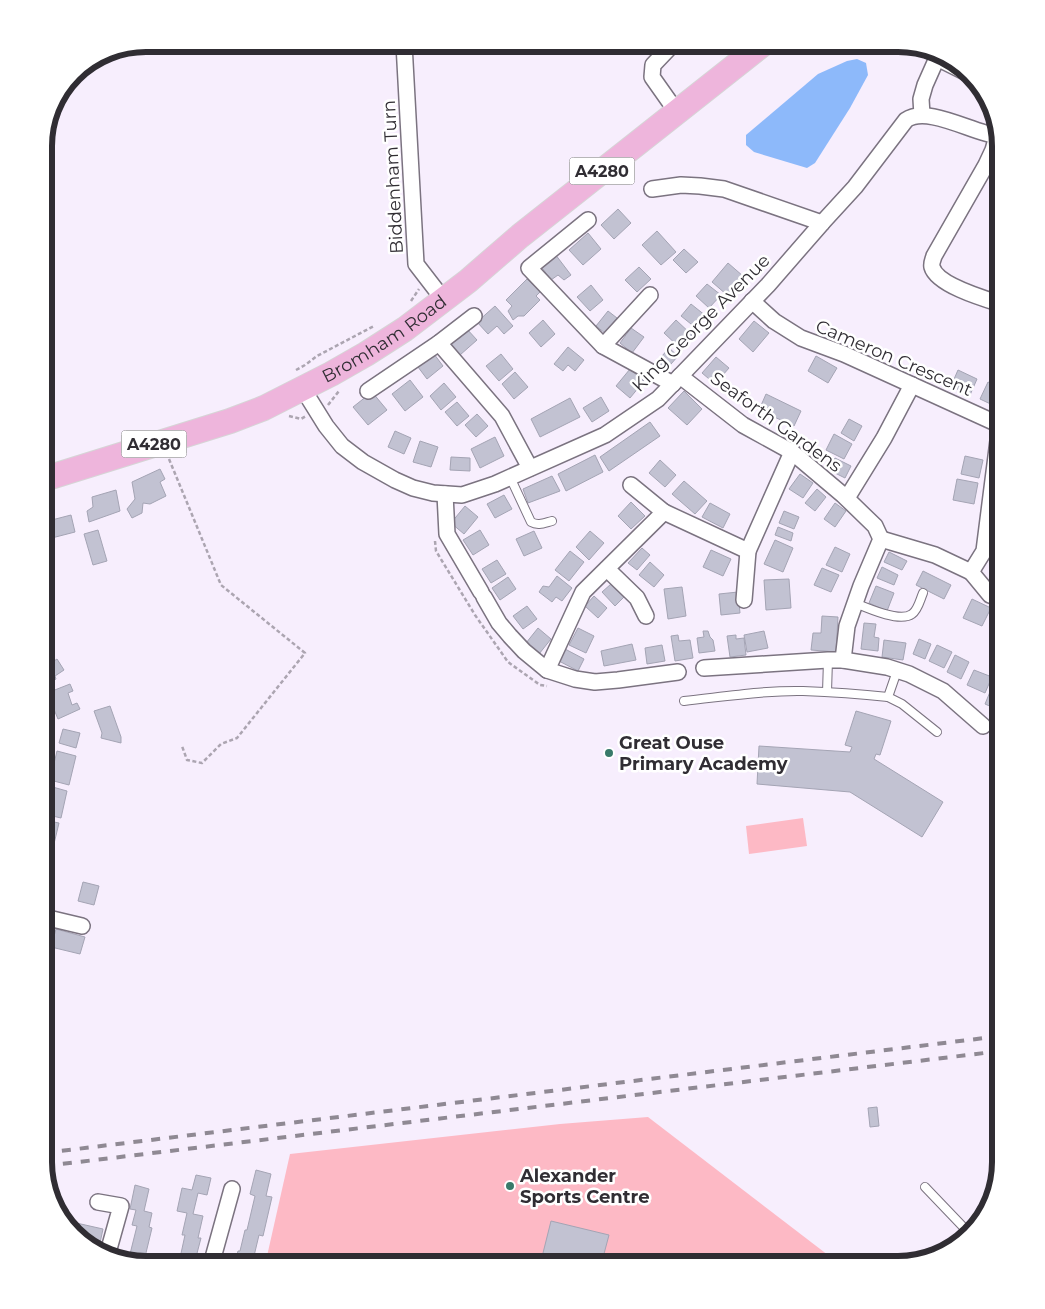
<svg xmlns="http://www.w3.org/2000/svg" width="1045" height="1309" font-family="Montserrat,sans-serif">
  <rect width="100%" height="100%" fill="#f7eefd"/>
  <g fill="#fdb9c5">
    <polygon points="803,818 807,846 749,854 746,826"/>
    <polygon points="648,1117 841,1265 265,1265 290,1154 560,1124"/>
  </g>
  <polygon fill="#8db9fa" points="857,59 866,63 868,75 850,108 815,163 807,168 754,152 746,145 746,135 818,74 847,61"/>
  <g fill="#c2c2d2" stroke="#a4a4b4">
    <polygon points="618,209 631,223 614,239 601,225"/>
    <polygon points="657,231 676,252 661,265 642,245"/>
    <polygon points="588,233 601,249 583,265 569,250"/>
    <polygon points="684,249 698,262 686,273 673,260"/>
    <polygon points="555,254 571,275 564,280 558,275 551,280 540,265"/>
    <polygon points="728,263 743,276 727,295 712,282"/>
    <polygon points="639,267 651,279 637,292 625,280"/>
    <polygon points="527,279 540,292 536,296 540,300 524,316 518,316 513,320 508,311 512,306 506,300"/>
    <polygon points="707,284 721,295 709,308 696,296"/>
    <polygon points="591,285 603,300 590,311 577,297"/>
    <polygon points="691,304 706,316 696,328 681,316"/>
    <polygon points="495,306 513,326 504,334 497,326 488,334 477,322"/>
    <polygon points="608,311 617,318 605,333 596,326"/>
    <polygon points="543,320 555,334 541,347 529,333"/>
    <polygon points="676,320 692,335 680,348 664,333"/>
    <polygon points="754,321 769,333 753,352 739,339"/>
    <polygon points="466,328 477,340 460,355 449,342"/>
    <polygon points="631,328 644,337 632,353 620,343"/>
    <polygon points="568,347 584,360 575,371 568,365 563,371 554,364"/>
    <polygon points="669,348 678,356 664,372 655,364"/>
    <polygon points="434,354 443,366 427,379 418,367"/>
    <polygon points="501,354 513,369 499,381 486,366"/>
    <polygon points="816,356 837,368 828,383 808,371"/>
    <polygon points="716,357 729,368 715,384 702,373"/>
    <polygon points="630,369 644,381 630,398 616,386"/>
    <polygon points="958,370 977,379 970,395 951,386"/>
    <polygon points="515,372 528,387 514,399 502,384"/>
    <polygon points="410,380 423,397 405,411 392,394"/>
    <polygon points="988,382 1001,388 1001,404 999,408 980,399"/>
    <polygon points="444,383 456,397 441,410 430,396"/>
    <polygon points="684,391 702,409 687,425 668,408"/>
    <polygon points="372,392 387,410 368,425 353,407"/>
    <polygon points="766,394 801,411 794,426 759,410"/>
    <polygon points="601,397 609,411 592,422 583,408"/>
    <polygon points="570,398 580,417 540,437 531,419"/>
    <polygon points="457,402 469,416 457,426 445,412"/>
    <polygon points="477,414 488,426 476,437 465,425"/>
    <polygon points="849,419 862,426 854,441 841,433"/>
    <polygon points="650,422 660,436 609,471 600,457"/>
    <polygon points="395,431 411,438 404,454 388,447"/>
    <polygon points="834,434 852,444 844,459 826,450"/>
    <polygon points="495,437 504,456 480,468 471,449"/>
    <polygon points="420,441 438,447 431,467 413,462"/>
    <polygon points="595,455 603,472 566,491 558,474"/>
    <polygon points="965,456 983,460 979,478 961,474"/>
    <polygon points="451,457 470,458 470,471 450,470"/>
    <polygon points="835,458 851,466 845,478 829,470"/>
    <polygon points="660,460 676,475 665,487 649,473"/>
    <polygon points="160,469 165,479 160,482 166,496 150,504 143,503 142,513 132,518 127,509 135,499 132,482"/>
    <polygon points="800,474 813,483 803,498 789,489"/>
    <polygon points="552,476 560,491 528,503 523,489"/>
    <polygon points="957,479 978,483 974,504 953,500"/>
    <polygon points="684,481 707,501 695,514 672,494"/>
    <polygon points="817,489 826,497 815,511 805,503"/>
    <polygon points="116,490 120,511 89,522 87,511 93,507 92,497"/>
    <polygon points="504,495 512,509 495,518 487,504"/>
    <polygon points="631,502 645,516 631,529 618,516"/>
    <polygon points="710,503 730,514 723,528 702,517"/>
    <polygon points="835,503 846,511 835,527 824,519"/>
    <polygon points="465,506 478,517 464,534 451,523"/>
    <polygon points="784,511 799,517 794,529 779,523"/>
    <polygon points="71,515 75,532 44,540 44,522"/>
    <polygon points="778,527 793,533 791,541 775,535"/>
    <polygon points="98,530 107,561 93,565 84,534"/>
    <polygon points="480,530 489,545 473,555 463,540"/>
    <polygon points="534,531 542,548 524,556 516,539"/>
    <polygon points="590,531 604,543 589,560 576,547"/>
    <polygon points="999,536 1001,536 1001,556 995,555"/>
    <polygon points="775,540 793,548 783,572 764,564"/>
    <polygon points="835,547 850,554 842,572 826,565"/>
    <polygon points="642,548 650,555 637,570 628,563"/>
    <polygon points="711,550 731,559 723,576 703,567"/>
    <polygon points="570,551 584,562 569,581 555,570"/>
    <polygon points="889,552 907,561 902,570 884,562"/>
    <polygon points="497,560 506,574 491,583 482,569"/>
    <polygon points="650,562 664,575 654,587 639,575"/>
    <polygon points="882,567 898,575 894,585 877,578"/>
    <polygon points="822,568 839,575 831,592 814,585"/>
    <polygon points="997,568 1001,569 1001,592 989,587"/>
    <polygon points="923,571 951,585 944,599 916,585"/>
    <polygon points="557,576 572,588 562,601 556,597 552,602 539,592 543,586 549,587"/>
    <polygon points="508,577 516,589 500,600 492,588"/>
    <polygon points="789,579 791,608 766,610 764,580"/>
    <polygon points="611,584 624,597 615,606 602,592"/>
    <polygon points="876,586 894,593 887,611 869,603"/>
    <polygon points="682,587 686,616 668,619 664,589"/>
    <polygon points="738,592 740,613 721,615 719,594"/>
    <polygon points="594,596 607,608 598,618 585,606"/>
    <polygon points="972,599 991,608 982,626 963,618"/>
    <polygon points="527,606 537,619 523,629 513,616"/>
    <polygon points="822,616 838,617 836,652 811,650 813,633 821,633"/>
    <polygon points="864,623 876,624 874,637 879,638 878,651 861,649"/>
    <polygon points="538,628 551,639 539,654 526,643"/>
    <polygon points="578,628 594,636 586,653 569,645"/>
    <polygon points="703,631 708,631 710,637 713,640 715,651 699,653 697,638 704,637"/>
    <polygon points="764,631 768,648 747,652 744,635"/>
    <polygon points="678,635 679,641 690,640 693,658 675,661 671,636"/>
    <polygon points="736,635 736,639 744,638 746,655 730,657 727,636"/>
    <polygon points="919,639 931,644 925,659 913,654"/>
    <polygon points="884,640 906,643 903,660 882,657"/>
    <polygon points="632,644 636,660 604,666 601,651"/>
    <polygon points="662,645 665,661 647,664 645,648"/>
    <polygon points="937,645 952,652 944,668 929,661"/>
    <polygon points="565,649 584,659 578,671 559,661"/>
    <polygon points="955,655 969,662 961,679 947,672"/>
    <polygon points="57,659 64,670 55,676 56,679 44,687 44,662 45,661 48,665"/>
    <polygon points="974,670 992,677 985,693 967,685"/>
    <polygon points="70,684 73,691 68,693 72,705 77,703 80,709 58,719 47,693"/>
    <polygon points="992,687 1001,691 1001,711 985,704"/>
    <polygon points="110,706 121,737 121,743 101,738 102,733 94,711"/>
    <polygon points="856,711 891,721 880,755 876,754 874,759 943,802 922,837 850,792 757,784 759,746 850,752 852,747 845,745"/>
    <polygon points="63,729 80,733 76,748 59,743"/>
    <polygon points="57,751 76,756 69,785 50,780"/>
    <polygon points="49,786 67,791 61,818 44,814 44,809"/>
    <polygon points="44,820 59,823 52,852 44,850"/>
    <polygon points="44,857 52,859 45,885 54,888 52,894 44,892"/>
    <polygon points="83,882 99,886 94,905 78,901"/>
    <polygon points="56,929 85,937 80,954 51,947"/>
    <polygon points="877,1107 879,1126 870,1127 868,1108"/>
    <polygon points="256,1170 271,1174 266,1196 272,1197 263,1236 259,1235 254,1256 252,1256 249,1265 234,1265 238,1251 240,1251 245,1230 247,1230 255,1196 250,1194"/>
    <polygon points="196,1175 211,1178 207,1195 198,1193 193,1214 203,1216 198,1238 201,1238 195,1261 180,1258 185,1235 182,1235 187,1213 177,1211 182,1188 192,1190"/>
    <polygon points="135,1185 149,1189 144,1211 152,1213 149,1227 152,1228 145,1257 130,1254 137,1226 132,1225 136,1210 130,1209"/>
    <polygon points="57,1206 68,1209 65,1223 61,1220"/>
    <polygon points="551,1221 609,1235 601,1265 540,1265"/>
    <polygon points="72,1222 103,1229 100,1243 83,1239 71,1228"/>
    <polygon points="613,1262 628,1265 612,1265"/>
  </g>
  <g fill="none" stroke-linecap="round" stroke-linejoin="round">
    <defs>
      <g id="service">
        <path d="M510,477L531,522C538,526 544,523 552,521"/>
        <path d="M855,603C867,608 900,623 912,614C918,610 920,600 923,593"/>
        <polyline points="897,671 888,697 902,704 937,732"/>
        <polyline points="827,692 828,660"/>
        <path d="M684,701C722,697 764,690 803,691C831,692 860,694 888,697"/>
        <polyline points="925,1187 969,1233"/>
      </g>
      <g id="minor">
        <polyline points="404,44 416,264 443,299"/>
        <polyline points="673,44 653,65 652,77 676,111"/>
        <polyline points="922,115 921,99 925,85 937,58 965,72"/>
        <path d="M997,136L993,150L986,165L934,256C933,260 931,263 932,267C937,285 985,299 1001,304"/>
        <polyline points="652,189 681,185 700,186 724,189 822,223"/>
        <polyline points="588,220 529,268 603,346 673,384"/>
        <polyline points="752,301 774,321 801,338 844,354 1000,425 984,551 971,572 935,555 881,539"/>
        <polyline points="439,343 502,416 530,468"/>
        <polyline points="603,346 650,295"/>
        <polyline points="680,376 743,425 792,452 843,495 875,526 881,539 861,586 847,626 843,660"/>
        <path d="M303,389L326,426L342,446L363,462L395,480L413,488L433,493L462,495L495,484L605,435L658,399L768,285L822,223L855,187L906,120C927,105 973,133 998,136"/>
        <polyline points="368,391 439,343 474,316"/>
        <polyline points="631,485 664,512"/>
        <polyline points="445,494 447,534 481,592"/>
        <polyline points="847,498 884,438 912,385"/>
        <polyline points="607,569 637,598 646,616"/>
        <polyline points="971,572 990,595 1001,599"/>
        <polyline points="484,597 499,623 510,636 524,651 547,670 575,679 595,682 618,680 678,672"/>
        <polyline points="744,600 748,551 792,452"/>
        <polyline points="704,668 828,660 843,660 887,667 909,674 943,691 983,726"/>
        <polyline points="547,670 583,592 664,512 748,551"/>
        <polyline points="44,917 82,926"/>
        <polyline points="98,1202 121,1206 107,1256"/>
        <polyline points="211,1265 232,1189"/>
      </g>
      <g id="primary">
        <path id="s1" d="M44,479L230,421L264,408L331,374L366,354L405,329L468,281L520,236L763,44"/>
      </g>
    </defs>
    <use href="#service" stroke="#7b7380" stroke-width="10"/>
    <use href="#minor" stroke="#7b7380" stroke-width="18"/>
    <use href="#primary" stroke="#d6d5d6" stroke-width="26"/>
    <g stroke="#aca5b1" stroke-width="2.5" stroke-dasharray="4 2.5" stroke-linecap="butt">
      <polyline points="411,301 419,289"/>
      <polyline points="296,370 305,365 317,356 374,326"/>
      <polyline points="328,405 339,391"/>
      <polyline points="289,416 301,419 306,416"/>
      <polyline points="169,459 221,585 305,653 237,738 221,744 202,763 187,760 182,746"/>
      <polyline points="435,541 436,551 475,615 508,662 540,685 547,686"/>
    </g>
    <use href="#service" stroke="#fff" stroke-width="8"/>
    <use href="#minor" stroke="#fff" stroke-width="15"/>
    <use href="#primary" stroke="#eeb5dc" stroke-width="24"/>
    <g stroke="#8f8993" stroke-width="4" stroke-dasharray="9 9" stroke-linecap="butt">
      <polyline points="44,1153 1001,1036"/>
      <polyline points="45,1166 1001,1051"/>
    </g>
  </g>
  <g fill="#397a6a" stroke="#fff" stroke-width="2">
    <circle cx="609" cy="753" r="5"/>
    <circle cx="510" cy="1186" r="5"/>
  </g>
  <g text-anchor="middle" stroke-width="5" stroke-linejoin="round" paint-order="stroke">
    <g fill="#fff" stroke="#6e6c70" stroke-width="1">
      <rect x="569.5" y="157.5" width="65" height="27" rx="4"/>
      <rect x="121.5" y="430.5" width="65" height="27" rx="4"/>
    </g>
    <g font-size="16" font-weight="bold" fill="#302d33">
      <text x="602" y="177">A4280</text>
      <text x="154" y="450">A4280</text>
    </g>
    <g font-size="18" fill="#302d33" stroke="#fff">
      <text transform="translate(393 177) rotate(-93)" y="6">Biddenham Turn</text>
      <text transform="translate(701 323) rotate(-45)" y="6">King George Avenue</text>
      <text dy="6" stroke="none"><textPath href="#s1" startOffset="370">Bromham Road</textPath></text>
      <text transform="translate(894 358) rotate(23)" y="6">Cameron Crescent</text>
      <text transform="translate(776 422) rotate(36)" y="6">Seaforth Gardens</text>
    </g>
    <g font-size="18" font-weight="bold" fill="#302d33" stroke="#fff" text-anchor="start">
      <text x="619" y="749">Great Ouse<tspan x="619" dy="21">Primary Academy</tspan></text>
      <text x="520" y="1182">Alexander<tspan x="520" dy="21">Sports Centre</tspan></text>
    </g>
  </g>
  <path d="M0 0H1045V1309H0ZM146 52H898A94 94 0 0 1 992 146V1162A94 94 0 0 1 898 1256H146A94 94 0 0 1 52 1162V146A94 94 0 0 1 146 52Z" fill="#fff" fill-rule="evenodd"/>
  <path fill="none" stroke="#302d33" stroke-width="6" d="M146 52H898A94 94 0 0 1 992 146V1162A94 94 0 0 1 898 1256H146A94 94 0 0 1 52 1162V146A94 94 0 0 1 146 52Z"/>
</svg>
